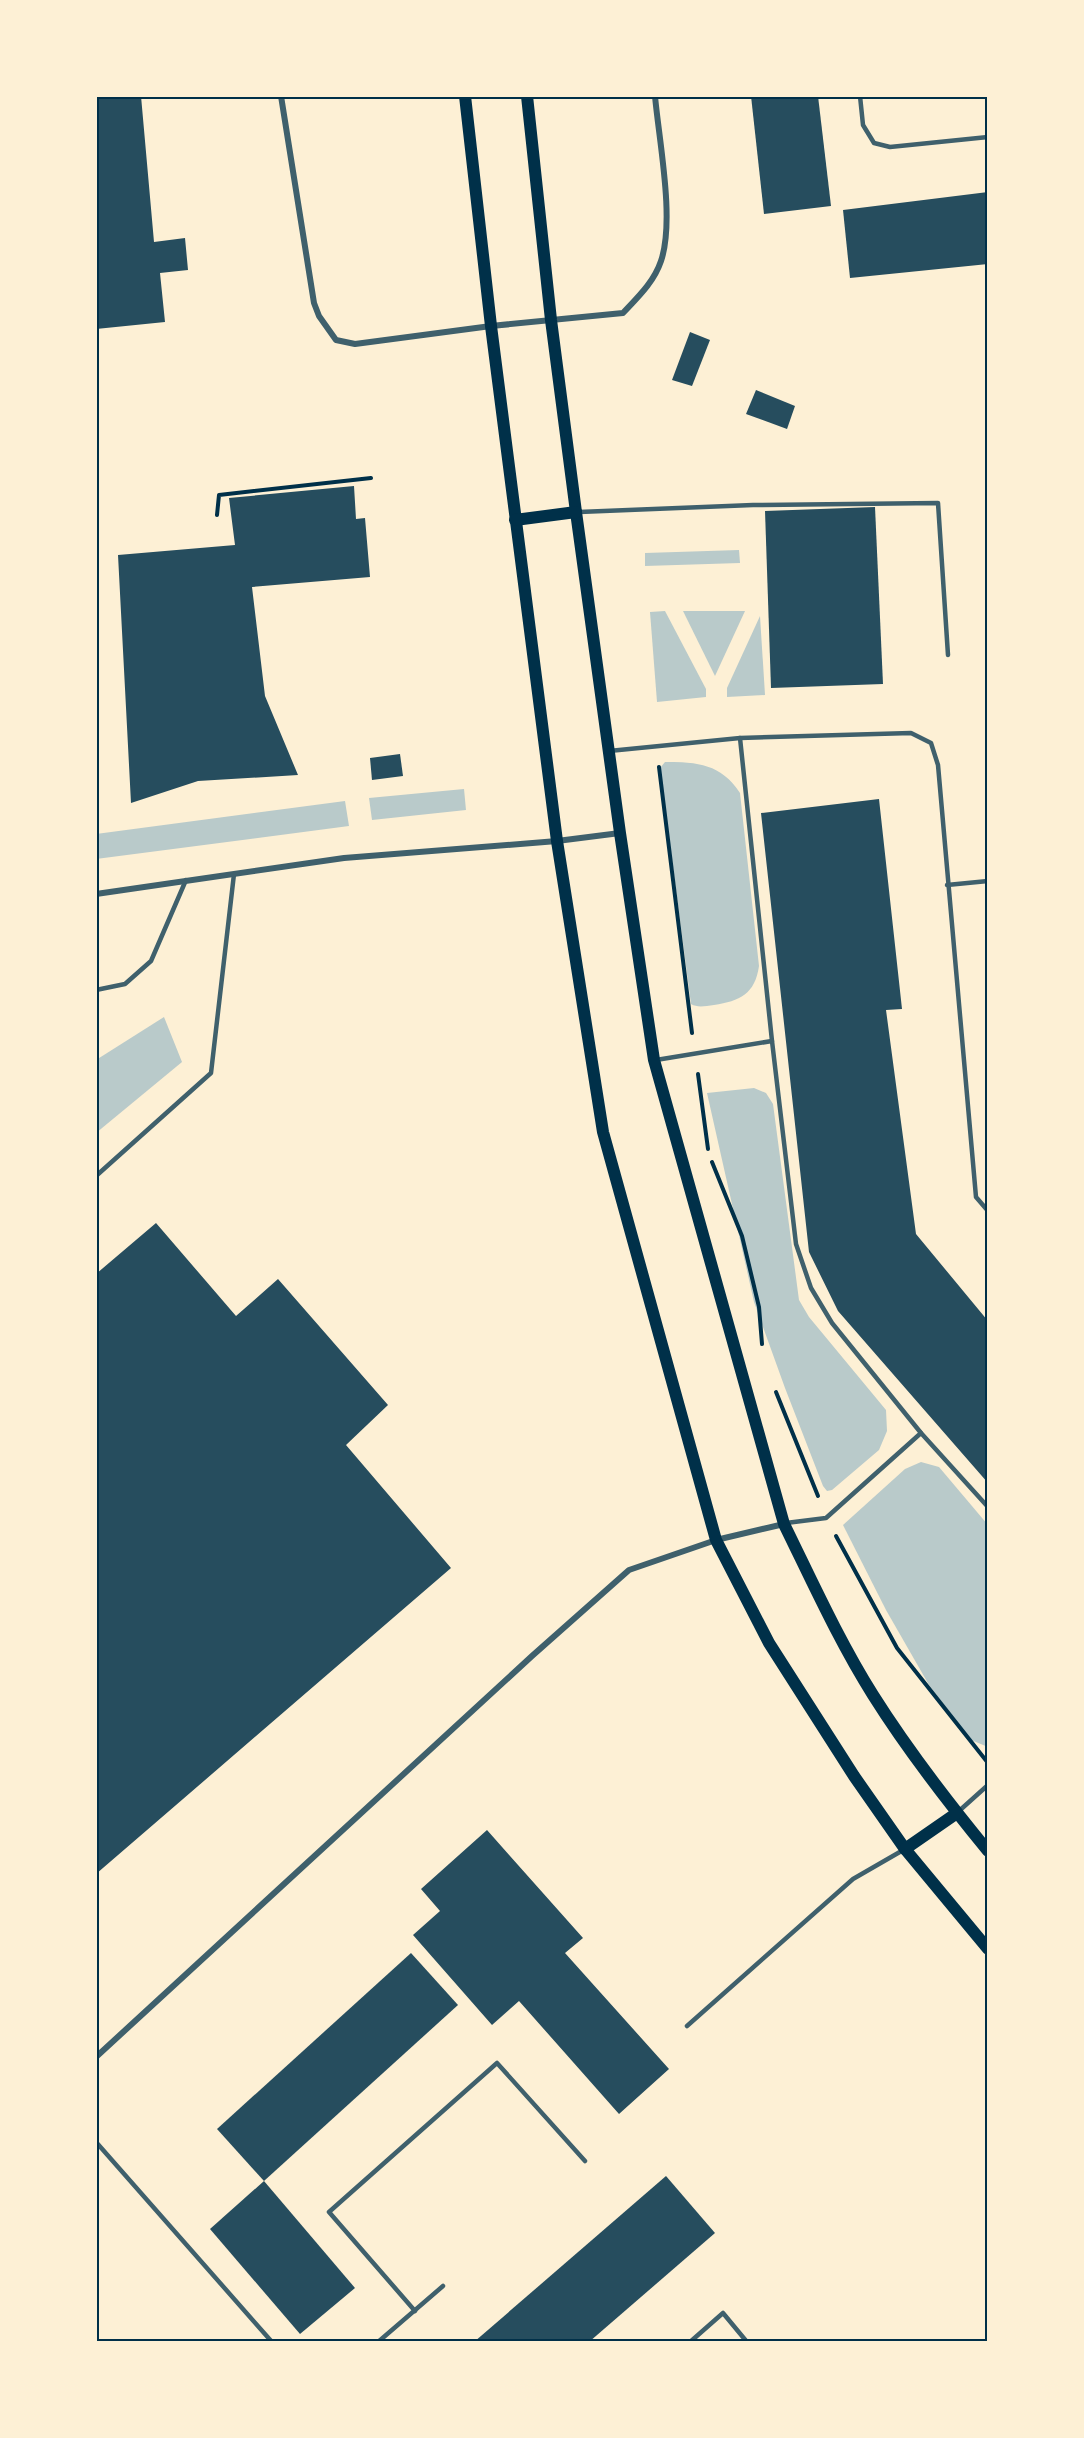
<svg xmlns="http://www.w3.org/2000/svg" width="1084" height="2438" font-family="'Exo 2',sans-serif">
  <rect width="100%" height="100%" fill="#fdf0d5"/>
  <g fill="#b9caca">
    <polygon points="739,550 740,563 645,566 645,553"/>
    <polygon points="665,611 706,689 706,697 657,702 650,612"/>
    <polygon points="683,611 745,611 715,676"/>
    <polygon points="760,616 765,695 727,697 727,688"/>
    <path d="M665,762C698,762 721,764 740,793L759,966C755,994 740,1001 714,1005C705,1006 698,1008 691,1004L660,768Z"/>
    <polygon points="464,789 466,810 372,820 369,798"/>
    <polygon points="345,801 349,826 96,859 96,834"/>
    <polygon points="164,1017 182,1062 96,1133 96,1060"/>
    <polygon points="754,1088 766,1093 773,1104 799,1300 809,1317 886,1410 887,1431 879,1450 832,1490 827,1491 823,1486 785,1388 754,1302 707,1093"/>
    <polygon points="921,1462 939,1467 988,1525 988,1747 971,1740 929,1685 886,1610 843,1525 905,1469"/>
  </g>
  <g fill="#264d5e">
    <polygon points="96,96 141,96 154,242 185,238 188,270 160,273 165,322 96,329"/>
    <polygon points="751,96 818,96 831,206 764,214"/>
    <polygon points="988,192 988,264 850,278 843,210"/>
    <polygon points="690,332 710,340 692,386 672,380"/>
    <polygon points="756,390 795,406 787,429 746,414"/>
    <polygon points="354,486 356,519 365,518 370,577 252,587 265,696 298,775 198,781 131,803 118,555 235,545 229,498"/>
    <polygon points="875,507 883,684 771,688 765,511"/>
    <polygon points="400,754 403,776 372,780 370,758"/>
    <polygon points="879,799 902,1009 886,1010 916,1234 988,1321 988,1483 838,1311 809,1252 761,813"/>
    <polygon points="156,1223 236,1316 278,1279 388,1405 346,1445 451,1568 96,1874 96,1274"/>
    <polygon points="487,1830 583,1938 565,1953 669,2069 619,2114 519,2001 492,2025 413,1935 440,1911 421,1889"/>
    <polygon points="411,1953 458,2005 264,2181 217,2129"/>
    <polygon points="666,2176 715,2233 589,2342 474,2342"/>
    <polygon points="264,2181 355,2288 300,2334 210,2229"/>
  </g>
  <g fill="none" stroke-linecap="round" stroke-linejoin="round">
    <g stroke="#003049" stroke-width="4">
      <polyline points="217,515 219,495 371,478"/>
      <polyline points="659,767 692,1033"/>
      <polyline points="698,1074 708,1149"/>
      <polyline points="712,1162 742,1236 759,1307 762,1344"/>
      <polyline points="776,1392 818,1496"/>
      <polyline points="836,1536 897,1648 988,1763"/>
    </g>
    <g stroke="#3f606c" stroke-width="4.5">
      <polyline points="860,96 863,125 874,143 890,147 988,137"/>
      <polyline points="579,512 753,505 938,503 948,655"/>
      <polyline points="740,738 772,1041 796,1244 811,1288 832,1323 921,1433 988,1507"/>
      <polyline points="609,751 740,738 911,733 931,743 938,765 976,1197 988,1211"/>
      <polyline points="947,885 988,881"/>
      <polyline points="96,990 125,984 151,961 186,880"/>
      <polyline points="656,1060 772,1041"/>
      <polyline points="96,1176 211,1073 234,874"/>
      <polyline points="786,1523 826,1518 921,1433"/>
      <polyline points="959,1811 988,1785"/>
      <polyline points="687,2026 853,1879 905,1849"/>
      <polyline points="96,2142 272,2342"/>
      <polyline points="415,2311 329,2212 497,2063 585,2161"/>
      <polyline points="378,2342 443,2286"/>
      <polyline points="690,2342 723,2313 747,2342"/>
    </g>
    <g stroke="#3f606c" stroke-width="6">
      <path d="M281,96L314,303L319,316L336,340L355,344L491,326L623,313C638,297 654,282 661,261C675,220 659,141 655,96"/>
      <polyline points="96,894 344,858 557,841 620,833"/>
      <polyline points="96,2057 532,1656 629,1570 716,1540 784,1524"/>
    </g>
    <g stroke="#003049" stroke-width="12">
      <polyline points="465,96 491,326 557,841 603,1132 716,1540 769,1643 854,1776 905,1849 988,1949"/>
      <path d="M527,96L551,320L576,512L620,833L654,1060L784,1524C812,1581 839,1641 873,1695C907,1749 947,1801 988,1851"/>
      <polyline points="515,520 576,512"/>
      <polyline points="905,1849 957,1813"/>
    </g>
  </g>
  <rect width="1084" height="2438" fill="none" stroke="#fdf0d5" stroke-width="195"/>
  <rect x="98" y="98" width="888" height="2242" fill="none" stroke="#003049" stroke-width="2"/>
</svg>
